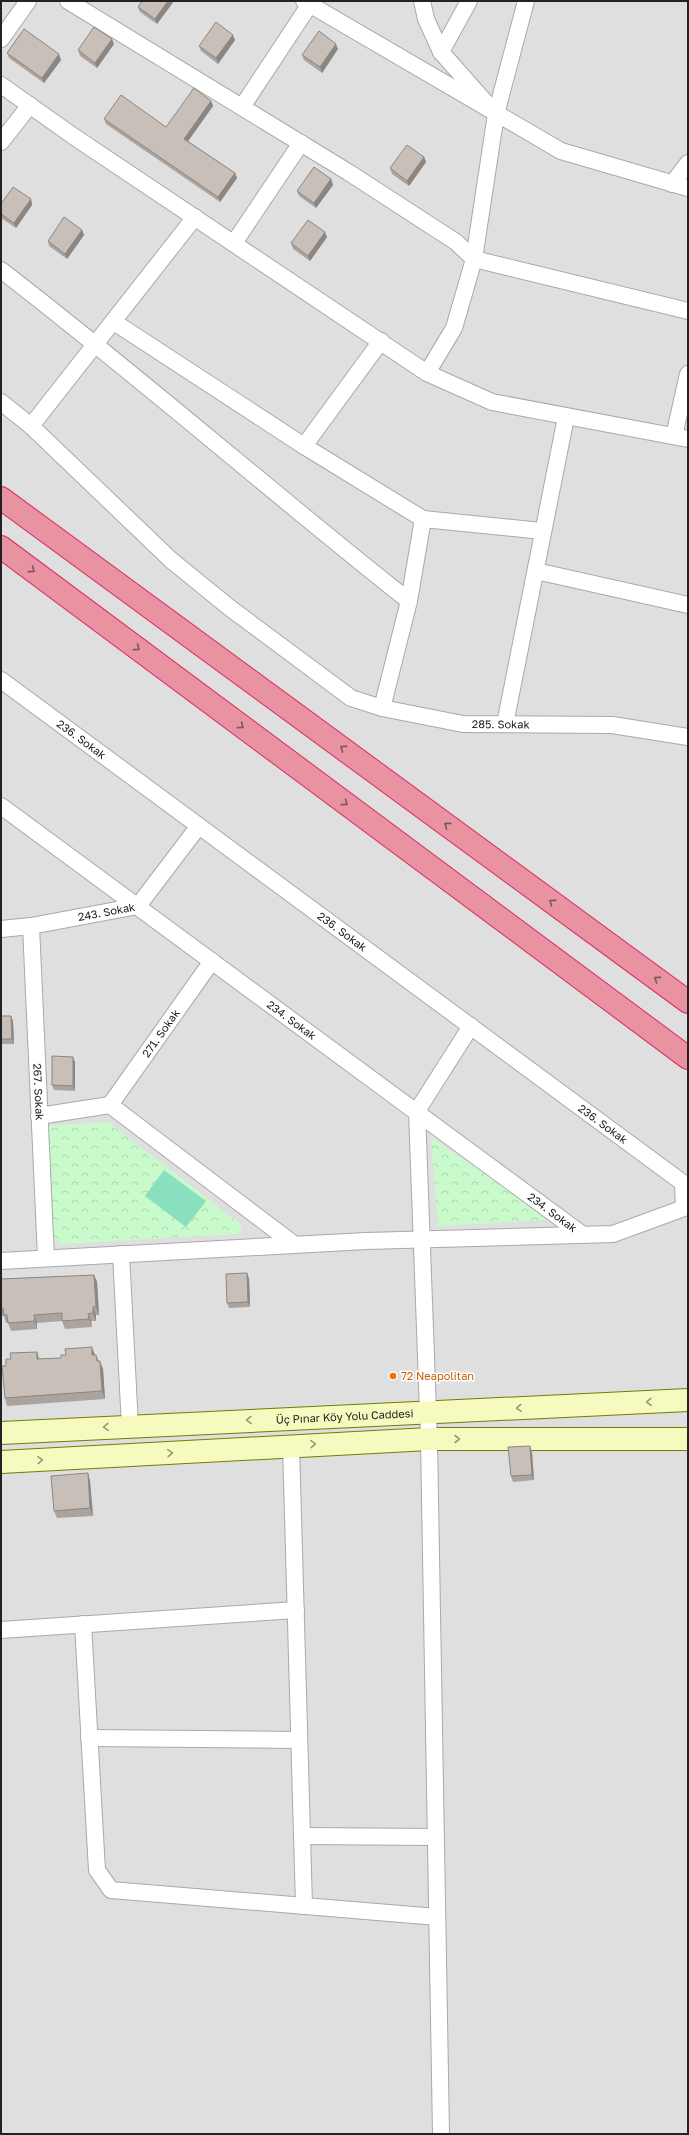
<svg xmlns="http://www.w3.org/2000/svg" width="689" height="2135" font-family="'Golos Text',sans-serif">
  <defs>
    <pattern id="park-crowns" width="20" height="18" patternUnits="userSpaceOnUse"><rect width="20" height="18" fill="#c8facc"/><path d="M2 6a3 3 0 1 1 6 0M12 15a3 3 0 1 1 6 0" fill="none" stroke="#acd6af"/></pattern>
  </defs>
  <rect width="100%" height="100%" fill="#f2efe9"/>
  <rect fill="#e0dfdf" x="1" y="1" width="687" height="2133"/>
  <g fill="url(#park-crowns)">
    <path d="M108,1122L239,1223L242,1229L238,1234L62,1244L56,1240L52,1235L49,1126Z"/>
    <path d="M431,1137L551,1220L438,1226Z"/>
  </g>
  <path fill="#88e0be" d="M164,1170L206,1201L186,1227L145,1196Z"/>
  <g fill="none" stroke-linecap="round" stroke-linejoin="round">
    <g stroke="#a9a9a9" stroke-width="18">
      <g id="street">
        <path d="M68,1L348,172L456,242L474,259L688,311"/>
        <path d="M304,1L561,151L688,188"/>
        <path d="M422,1L426,19L441,52L487,104"/>
        <path d="M1,39L28,1"/>
        <path d="M441,52L469,1"/>
        <path d="M1,85L73,136L427,373L492,402L688,439"/>
        <path d="M242,107L310,4"/>
        <path d="M1,142L30,105"/>
        <path d="M672,184L688,163"/>
        <path d="M234,243L301,143"/>
        <path d="M1,270C140,377 271,492 409,601"/>
        <path d="M114,322L304,446L423,519L542,531"/>
        <path d="M427,373L454,328L474,259L496,114L526,1"/>
        <path id="s1" d="M1,402L31,426L171,560L230,608L351,698L382,708L463,724L612,725L688,737"/>
        <path d="M31,426L195,217"/>
        <path d="M674,436L688,374"/>
        <path d="M304,446L381,341"/>
        <path d="M536,571L688,605"/>
        <path id="s2" d="M1,680L683,1183L684,1208L613,1234L366,1241L1,1261"/>
        <path d="M382,708L409,601L423,519"/>
        <path d="M505,724L566,417"/>
        <path id="s3" d="M1,806L583,1235"/>
        <path id="s4" d="M31,926L46,1258"/>
        <path id="s5" d="M1,929L31,926L138,906L198,827"/>
        <path id="s6" d="M110,1105L212,961"/>
        <path d="M39,1116L110,1105L295,1245"/>
        <path d="M121,1254L130,1426"/>
        <path d="M291,1445L304,1906"/>
        <path d="M83,1624L97,1870L111,1890L437,1917"/>
        <path d="M1,1630L296,1610"/>
        <path d="M89,1738L299,1740"/>
        <path d="M302,1836L436,1837"/>
        <path d="M441,2134L429,1439L417,1111L471,1026"/>
      </g>
    </g>
    <g stroke="#707d05" stroke-width="24">
      <g id="secondary">
        <path id="s7" d="M1,1433L688,1400"/>
        <path d="M1,1462L429,1439H688"/>
      </g>
    </g>
    <g stroke="#dc2a67" stroke-width="24">
      <g id="highway">
        <path d="M1,498L688,1002"/>
        <path d="M1,547L688,1058"/>
      </g>
    </g>
    <use href="#street" stroke="#fff" stroke-width="16"/>
    <use href="#secondary" stroke="#f7fabf" stroke-width="22"/>
    <use href="#highway" stroke="#e892a2" stroke-width="22"/>
  </g>
  <g fill="#aba49e">
    <path d="M142,1H174L157,24L140,12L138,7Z"/>
    <path d="M235,40L218,64L201,51L199,46Z"/>
    <path d="M114,44L97,68L80,56L78,50Z"/>
    <path d="M338,49L322,73L304,60L302,55Z"/>
    <path d="M7,53L61,60L44,83L9,58Z"/>
    <path d="M211,101L213,106L188,141L235,173L237,178L220,202L106,124L104,119L166,127Z"/>
    <path d="M424,157L426,162L409,186L392,174L390,168Z"/>
    <path d="M331,179L333,185L316,208L299,196L297,191Z"/>
    <path d="M31,199L32,205L16,228L1,218V204Z"/>
    <path d="M82,230L84,235L67,259L49,246L48,241Z"/>
    <path d="M327,237L310,261L293,249L291,243Z"/>
    <path d="M1,1016H11L13,1021L14,1044H1Z"/>
    <path d="M75,1062V1091L54,1090L52,1085Z"/>
    <path d="M94,1275L97,1282L99,1315H96V1321H91L92,1327L65,1329L62,1321L37,1323V1329L11,1331L8,1323H6L4,1316H2L1,1313V1279Z"/>
    <path d="M249,1278L250,1307L229,1308L227,1303Z"/>
    <path d="M37,1352L39,1359L61,1358L96,1355L103,1369L105,1399L7,1406L5,1398L6,1366L11,1359Z"/>
    <path d="M532,1452L534,1480L513,1482L511,1476Z"/>
    <path d="M88,1473L90,1481L93,1516L57,1518L54,1511Z"/>
  </g>
  <g fill="#8b8681">
    <path d="M168,1H174L157,24L155,19Z"/>
    <path d="M233,35L235,40L218,64L216,58Z"/>
    <path d="M112,39L114,44L97,68L95,63Z"/>
    <path d="M336,44L338,49L322,73L320,67Z"/>
    <path d="M59,54L61,60L44,83L42,78Z"/>
    <path d="M211,101L213,106L186,144L184,139Z"/>
    <path d="M424,157L426,162L409,186L407,181Z"/>
    <path d="M235,173L237,178L220,202L218,197Z"/>
    <path d="M331,179L333,185L316,208L314,203Z"/>
    <path d="M31,199L32,205L16,228L14,223Z"/>
    <path d="M82,230L84,235L67,259L65,254Z"/>
    <path d="M325,232L327,237L310,261L308,256Z"/>
    <path d="M11,1016L13,1021L14,1044L12,1039Z"/>
    <path d="M73,1057L75,1062V1091L73,1086Z"/>
    <path d="M247,1273L249,1278L250,1307L248,1302Z"/>
    <path d="M94,1275L97,1282L99,1315L96,1307Z"/>
    <path d="M93,1307L96,1315V1321L93,1313Z"/>
    <path d="M88,1314L91,1321L92,1327L89,1319Z"/>
    <path d="M34,1315L37,1323V1329L35,1321Z"/>
    <path d="M92,1347L95,1355H92Z"/>
    <path d="M37,1352L39,1359H37Z"/>
    <path d="M100,1361L103,1369L105,1399L102,1391Z"/>
    <path d="M530,1446L532,1452L534,1480L532,1475Z"/>
    <path d="M88,1473L90,1481L93,1516L90,1508Z"/>
  </g>
  <g fill="#c7bfb8" stroke="#8b8681">
    <path d="M142,1H168L155,19L138,7Z"/>
    <path d="M216,22L233,35L216,58L199,46Z"/>
    <path d="M94,27L112,39L95,63L78,50Z"/>
    <path d="M24,29L59,54L42,78L7,53Z"/>
    <path d="M319,31L336,44L320,67L302,55Z"/>
    <path d="M194,88L211,101L184,139L235,173L218,197L104,119L121,95L166,127Z"/>
    <path d="M407,145L424,157L407,181L390,168Z"/>
    <path d="M314,167L331,179L314,203L297,191Z"/>
    <path d="M13,187L31,199L14,223L1,214V204Z"/>
    <path d="M64,217L82,230L65,254L48,241Z"/>
    <path d="M308,220L325,232L308,256L291,243Z"/>
    <path d="M1,1016H11L12,1039H1Z"/>
    <path d="M52,1056L73,1057V1086L52,1085Z"/>
    <path d="M247,1273L248,1302L227,1303L226,1274Z"/>
    <path d="M94,1275L96,1307H93V1313L88,1314L89,1319L62,1321V1313L34,1315L35,1321L8,1323L7,1315H4L3,1308L1,1309V1279Z"/>
    <path d="M92,1347V1355H96L97,1361H100L102,1391L5,1398L2,1366H6V1359H11L10,1353L37,1352V1359L61,1358V1355H66L65,1349Z"/>
    <path d="M530,1446L532,1475L511,1476L508,1447Z"/>
    <path d="M88,1473L90,1508L54,1511L51,1476Z"/>
  </g>
  <defs><path id="oneway-chevron" d="M-2-3.5L2.5 0L-2 3.5" fill="none" stroke-width="1.6" stroke-linecap="round" stroke-linejoin="round"/></defs>
  <g stroke="#7b545c">
    <use href="#oneway-chevron" transform="translate(32 570) rotate(37)"/>
    <use href="#oneway-chevron" transform="translate(137 648) rotate(37)"/>
    <use href="#oneway-chevron" transform="translate(241 726) rotate(37)"/>
    <use href="#oneway-chevron" transform="translate(343 748) rotate(-144)"/>
    <use href="#oneway-chevron" transform="translate(345 803) rotate(37)"/>
    <use href="#oneway-chevron" transform="translate(447 825) rotate(-144)"/>
    <use href="#oneway-chevron" transform="translate(552 902) rotate(-144)"/>
    <use href="#oneway-chevron" transform="translate(657 979) rotate(-144)"/>
  </g>
  <g stroke="#979978">
    <use href="#oneway-chevron" transform="translate(649 1402) rotate(177)"/>
    <use href="#oneway-chevron" transform="translate(519 1408) rotate(177)"/>
    <use href="#oneway-chevron" transform="translate(249 1420) rotate(177)"/>
    <use href="#oneway-chevron" transform="translate(106 1427) rotate(177)"/>
    <use href="#oneway-chevron" transform="translate(457 1439)"/>
    <use href="#oneway-chevron" transform="translate(313 1444) rotate(-3)"/>
    <use href="#oneway-chevron" transform="translate(170 1453) rotate(-4)"/>
    <use href="#oneway-chevron" transform="translate(40 1460) rotate(-3)"/>
  </g>
  <circle fill="#e8710a" stroke="#fff" stroke-width="1.5" cx="393" cy="1376" r="4"/>
  <g text-anchor="middle" stroke-width="3" stroke-linejoin="round" paint-order="stroke">
    <g font-size="11" fill="#222" stroke="#fff">
      <text dy="4" stroke="none"><textPath href="#s1" startOffset="612">285. Sokak</textPath></text>
      <text dy="4" stroke="none"><textPath href="#s2" startOffset="100">236. Sokak</textPath></text>
      <text dy="4" stroke="none"><textPath href="#s5" startOffset="107">243. Sokak</textPath></text>
      <text dy="4" stroke="none"><textPath href="#s2" startOffset="424">236. Sokak</textPath></text>
      <text dy="4" stroke="none"><textPath href="#s3" startOffset="361">234. Sokak</textPath></text>
      <text dy="4" stroke="none"><textPath href="#s6" startOffset="88">271. Sokak</textPath></text>
      <text dy="4" stroke="none"><textPath href="#s4" startOffset="166">267. Sokak</textPath></text>
      <text dy="4" stroke="none"><textPath href="#s2" startOffset="748">236. Sokak</textPath></text>
      <text dy="4" stroke="none"><textPath href="#s3" startOffset="685">234. Sokak</textPath></text>
      <text dy="4" stroke="none"><textPath href="#s7" startOffset="344">Üç Pınar Köy Yolu Caddesi</textPath></text>
    </g>
    <g font-size="11" fill="#c56008" stroke="#fff" text-anchor="start">
      <text x="401" y="1380">72 Neapolitan</text>
    </g>
  </g>
  <rect width="689" height="2135" fill="none" stroke="#222222" stroke-width="4"/>
</svg>
